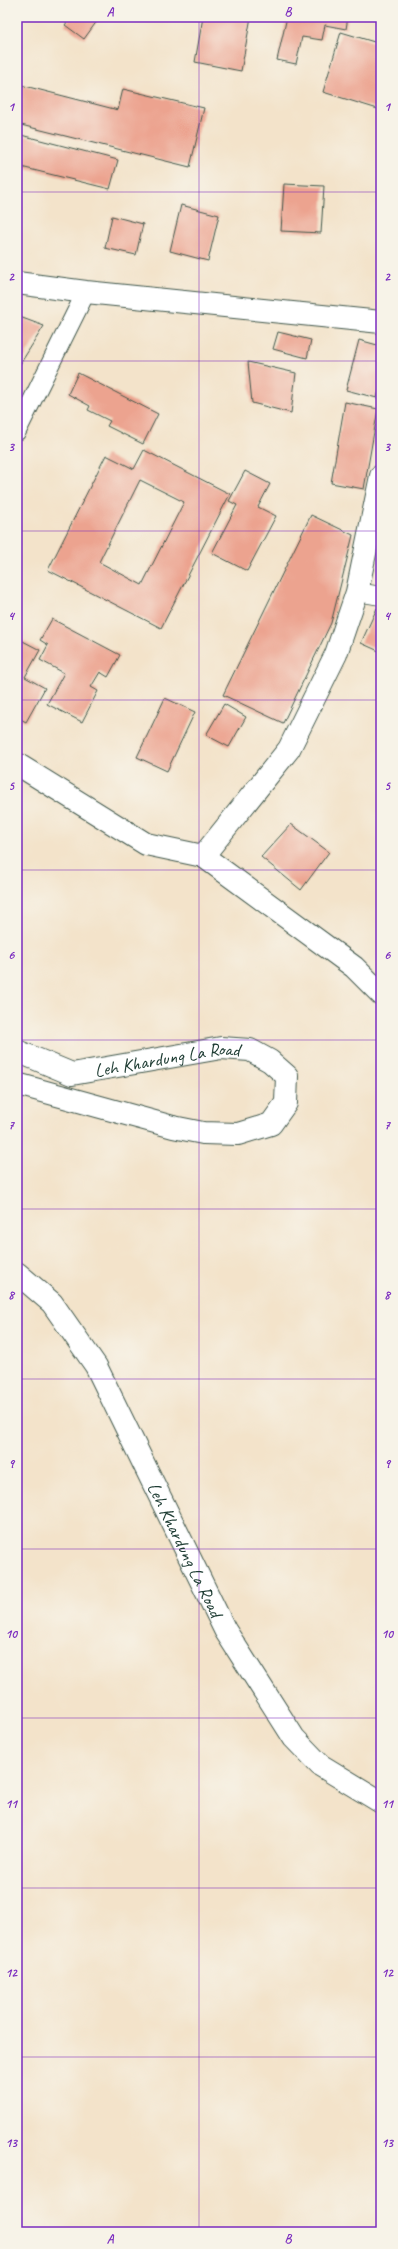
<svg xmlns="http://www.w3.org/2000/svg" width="398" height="2249" font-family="Caveat,sans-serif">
  <rect width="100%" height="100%" fill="#f7f3e8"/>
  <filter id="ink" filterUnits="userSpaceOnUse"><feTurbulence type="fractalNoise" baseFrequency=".025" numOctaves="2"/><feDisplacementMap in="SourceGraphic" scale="8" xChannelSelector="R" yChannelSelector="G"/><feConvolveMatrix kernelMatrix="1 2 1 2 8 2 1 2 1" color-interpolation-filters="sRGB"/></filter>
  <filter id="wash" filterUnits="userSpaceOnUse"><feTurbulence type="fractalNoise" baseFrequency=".012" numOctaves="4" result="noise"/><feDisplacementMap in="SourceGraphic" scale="16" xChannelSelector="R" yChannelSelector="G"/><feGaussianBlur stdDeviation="0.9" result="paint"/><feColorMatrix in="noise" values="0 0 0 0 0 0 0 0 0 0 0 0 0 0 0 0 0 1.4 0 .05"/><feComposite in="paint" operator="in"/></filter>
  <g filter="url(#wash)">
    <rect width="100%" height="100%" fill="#f3e3ca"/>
    <g id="blocks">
      <g fill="#eca38f" fill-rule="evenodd">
        <path d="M71,17H100L84,39L65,25Z"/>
        <path d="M203,17H251L241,71L195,62Z"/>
        <path d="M287,17H348L346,29L325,25L322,40L302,37L296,64L277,60Z"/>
        <path d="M341,32L381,44V110L323,92Z"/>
        <path d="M17,84L118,110L123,89L204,108L190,167L17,124Z"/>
        <path d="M17,134L118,160L110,189L17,166Z"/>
        <path d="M284,184L324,186L321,233L281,231Z"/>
        <path d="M181,205L219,215L208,261L170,251Z"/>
        <path d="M112,216L143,224L136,255L105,248Z"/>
        <path d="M17,316L44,326L17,369Z"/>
        <path d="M278,332L311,340L307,358L273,349Z"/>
        <path d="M359,340L381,346V383L377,398L346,390Z"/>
        <path d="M248,362L296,373L291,413L252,403Z"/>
        <path d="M78,373L158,414L143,444L107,426L110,421L88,410L90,406L68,394Z"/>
        <path d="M345,402L378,409L364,489L331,483Z"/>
        <path d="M144,450L230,494L161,628L48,570L106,455L134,469ZM140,480L184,502L142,585L99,562Z"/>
        <path d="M245,471L270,484L258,507L276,516L247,571L212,553L237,505L229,501Z"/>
        <path d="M311,515L353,535L331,623L283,723L223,695Z"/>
        <path d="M377,608L381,609V652L361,643Z"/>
        <path d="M52,619L120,655L108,677L100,672L91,687L98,691L82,722L47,704L64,673L40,660L48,645L40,640Z"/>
        <path d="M17,638L40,650L25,677L45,688L26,722L17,717Z"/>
        <path d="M165,698L195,712L167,771L137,757Z"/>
        <path d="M224,704L246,717L229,747L206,735Z"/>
        <path d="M291,824L329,852L301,890L261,857Z"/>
      </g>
    </g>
  </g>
  <g filter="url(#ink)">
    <use href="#blocks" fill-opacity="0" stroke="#3f564a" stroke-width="1"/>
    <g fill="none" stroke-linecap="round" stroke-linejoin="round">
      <g stroke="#3f564a" stroke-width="20">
        <g id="service">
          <path d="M17,431L86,292"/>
          <path d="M357,592L381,596"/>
        </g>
      </g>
      <g stroke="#3f564a" stroke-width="24">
        <g id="minor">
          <path d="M17,283L86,292L381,322"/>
          <path d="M203,856L354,967L381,994"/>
        </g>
      </g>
      <g stroke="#3f564a" stroke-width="24">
        <path id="tertiary" d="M17,764L146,844L203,856L289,749L336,654L357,592L381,476"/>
      </g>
      <g stroke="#3f564a" stroke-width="24">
        <g id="primary">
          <path id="s1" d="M17,1051L72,1074L221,1048L250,1050L270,1061L287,1076L286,1103L271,1124L238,1134L203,1133L173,1127L17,1084"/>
          <path id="s2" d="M17,1273L52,1303L96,1366L225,1630L294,1738L320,1765L381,1802"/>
        </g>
      </g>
      <use href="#service" stroke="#fff" stroke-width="18"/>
      <use href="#minor" stroke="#fff" stroke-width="22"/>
      <use href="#tertiary" stroke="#fff" stroke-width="22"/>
      <use href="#primary" stroke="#fff" stroke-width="22"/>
    </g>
  </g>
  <path fill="none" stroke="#7b2cbf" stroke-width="1" stroke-opacity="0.55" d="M199,17V2232M17,192H381M17,361H381M17,531H381M17,700H381M17,870H381M17,1040H381M17,1209H381M17,1379H381M17,1549H381M17,1718H381M17,1888H381M17,2057H381"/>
  <g text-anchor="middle" stroke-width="3" stroke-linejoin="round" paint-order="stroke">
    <g font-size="19" fill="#1f3d34" stroke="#f7f3e8">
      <text dy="7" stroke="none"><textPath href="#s1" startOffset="156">Leh Khardung La Road</textPath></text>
      <text dy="7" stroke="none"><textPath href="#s2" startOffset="327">Leh Khardung La Road</textPath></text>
    </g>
  </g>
  <rect width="398" height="2249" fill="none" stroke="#f7f3e8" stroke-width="44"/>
  <rect x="22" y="22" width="354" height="2205" fill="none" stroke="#7b2cbf" stroke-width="1.5"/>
  <g font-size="13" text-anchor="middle" font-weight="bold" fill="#7b2cbf">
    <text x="110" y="16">A</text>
    <text x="288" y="16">B</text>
    <text x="11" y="111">1</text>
    <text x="387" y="111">1</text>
    <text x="11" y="281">2</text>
    <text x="387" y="281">2</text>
    <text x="11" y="451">3</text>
    <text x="387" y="451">3</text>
    <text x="11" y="620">4</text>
    <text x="387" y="620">4</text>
    <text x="11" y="790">5</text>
    <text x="387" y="790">5</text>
    <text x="11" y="959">6</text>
    <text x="387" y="959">6</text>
    <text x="11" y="1129">7</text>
    <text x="387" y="1129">7</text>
    <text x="11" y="1299">8</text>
    <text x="387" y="1299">8</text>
    <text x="11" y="1468">9</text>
    <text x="387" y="1468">9</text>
    <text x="11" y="1638">10</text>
    <text x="387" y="1638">10</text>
    <text x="11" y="1808">11</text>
    <text x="387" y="1808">11</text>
    <text x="11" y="1977">12</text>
    <text x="387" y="1977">12</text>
    <text x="11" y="2147">13</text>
    <text x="387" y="2147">13</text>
    <text x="110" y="2243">A</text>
    <text x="288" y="2243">B</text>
  </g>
</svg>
